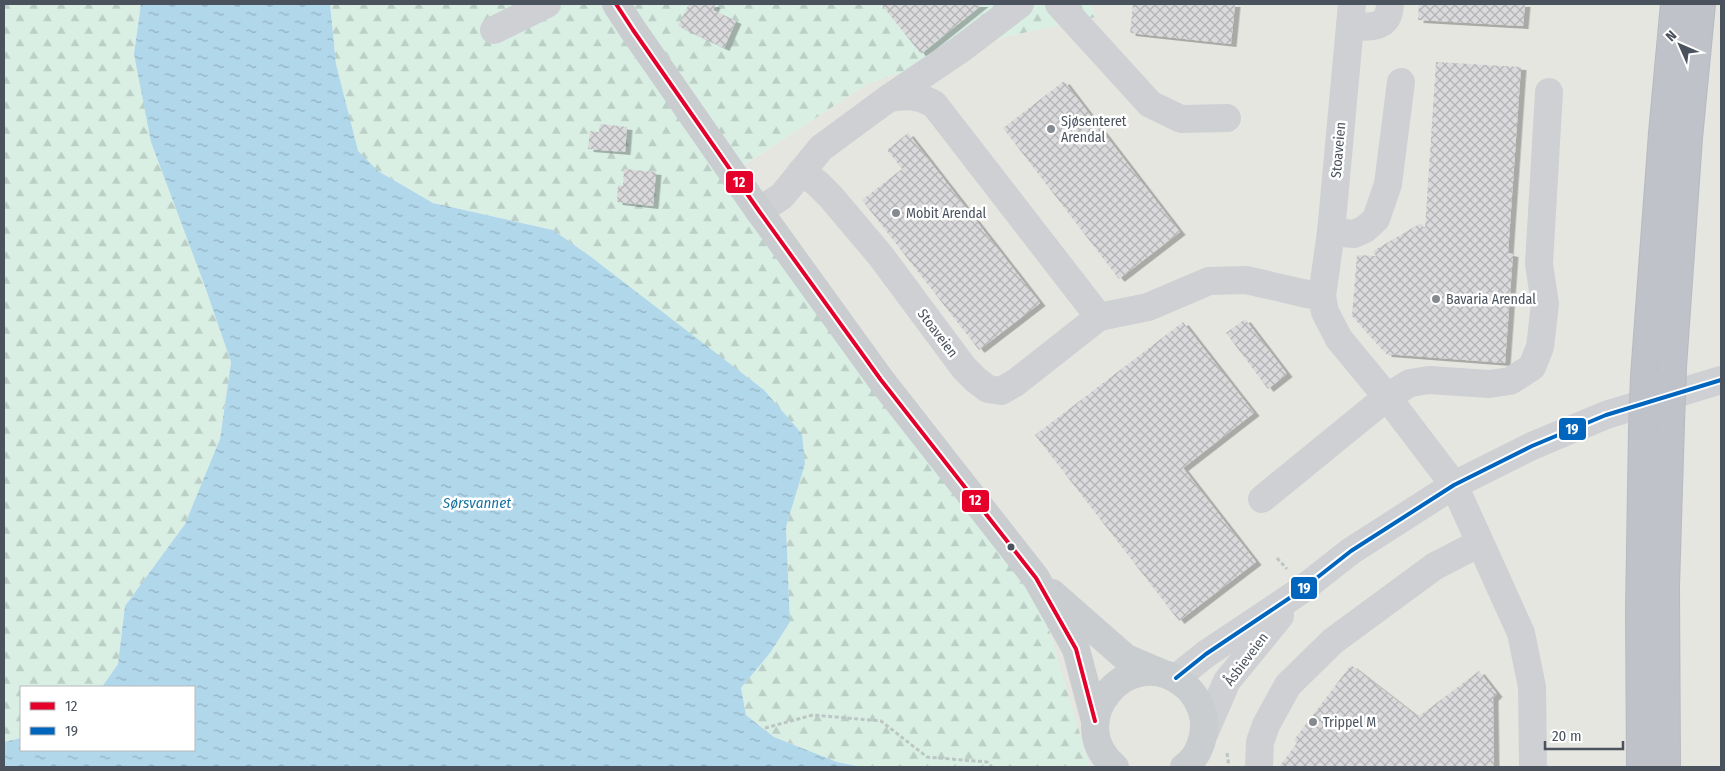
<svg xmlns="http://www.w3.org/2000/svg" width="1725" height="771" font-family="'Fira Sans Condensed',sans-serif">
  <defs>
    <pattern id="forest-firs" width="22" height="20" patternUnits="userSpaceOnUse" patternTransform="scale(1.25)"><rect width="22" height="20" fill="#d9efe4"/><path d="M5 1l3.5 6h-7zM16 11l3.5 6h-7z" fill="#bccfc6"/></pattern>
    <pattern id="water-ripples" width="26" height="14" patternUnits="userSpaceOnUse" patternTransform="scale(1.25)"><rect width="26" height="14" fill="#b1d7ea"/><path d="M2 4q2-2 4 0t4 0M15 11q2-2 4 0t4 0" fill="none" stroke="#92b1c1"/></pattern>
    <pattern id="building-cross-hatch" width="8" height="8" patternUnits="userSpaceOnUse" patternTransform="scale(1.25)"><rect width="8" height="8" fill="#dadadc"/><path d="M0 0l8 8M0 8l8-8" fill="none" stroke="#b3b3b6"/></pattern>
    <filter id="shadow"><feDropShadow dx="5.5" dy="3" stdDeviation="0" flood-color="#0004"/></filter>
  </defs>
  <rect width="100%" height="100%" fill="#f2f2f2"/>
  <path fill="#e6e6e1" d="M1090,4H1721V767H1091L738,169L866,84L1004,37L1095,17Z"/>
  <g fill="url(#forest-firs)">
    <path d="M4,4H141L134,54L203,281L231,362L220,439L185,524L125,606L118,664L102,687H21V738L4,742Z"/>
    <path d="M330,4H1090L1096,17L1004,37L867,84L738,169L969,490L1044,613L1088,761L1091,767H862L837,762L774,737L746,715L741,688L770,653L790,622L786,527L805,464L553,230L433,203L378,171L358,152L336,64Z"/>
  </g>
  <path fill="url(#water-ripples)" d="M141,4H330L336,64L358,151L378,171L433,203L553,230L591,257L764,390L802,434L805,464L786,527L790,622L770,653L741,688L746,715L774,737L837,762L862,767H4V742L21,738V750H194V687H102L118,664L125,606L185,524L220,439L231,362L203,281L151,142L134,54Z"/>
  <g fill="url(#building-cross-hatch)" filter="url(#shadow)">
    <path d="M689,4H712L715,5L713,10L736,21L724,48L678,26Z"/>
    <path d="M881,4H983L921,54Z"/>
    <path d="M1133,4H1235L1231,44L1130,33Z"/>
    <path d="M1419,4H1525L1523,26L1418,20Z"/>
    <path d="M1436,62L1521,67L1508,253L1513,254L1505,363L1386,354V352H1384L1352,316L1357,255L1376,256L1373,251L1421,223L1425,229Z"/>
    <path d="M1064,81L1180,232L1119,279L1003,128Z"/>
    <path d="M600,124L627,127L625,152L588,149L590,131L599,132Z"/>
    <path d="M908,133L1040,303L979,350L862,200L902,169L887,150Z"/>
    <path d="M624,169L656,172L653,206L617,202L618,185L623,186Z"/>
    <path d="M1245,319L1287,374L1268,389L1226,333Z"/>
    <path d="M1183,322L1254,413L1183,468L1256,562L1179,621L1035,435Z"/>
    <path d="M1351,665L1418,717L1479,671L1497,694L1493,698L1494,767H1279L1297,743L1294,740Z"/>
  </g>
  <g fill="none" stroke-linecap="round" stroke-linejoin="round">
    <g stroke="#b7bac0" stroke-width="30">
      <g id="highway">
        <path d="M1672,367L1688,138L1701,4"/>
        <path d="M1645,376L1663,133L1675,4"/>
        <path d="M1641,767L1640,610L1643,430"/>
        <path d="M1666,767L1665,586L1670,423"/>
      </g>
    </g>
    <g stroke="#bcc6c4" stroke-width="3" stroke-dasharray="4 2.5" stroke-linecap="butt">
      <path d="M1277,558L1287,569"/>
      <path d="M765,728L813,715L881,721L927,757L987,762L992,767"/>
      <path d="M1227,753L1229,767"/>
    </g>
    <g stroke="#ced0d3" stroke-width="28">
      <path d="M1059,4L1150,104L1181,119L1227,118"/>
      <path d="M1352,4L1331,232L1322,296L1325,312L1339,339L1387,397L1454,485L1521,633L1532,687L1533,767"/>
      <path d="M1350,26C1370,27 1389,30 1390,4"/>
      <path d="M494,30L547,4"/>
      <path d="M801,172L817,183L831,197L880,255L964,368L976,380L988,389L1001,391L1015,383L1099,317L934,104C917,95 908,95 889,98"/>
      <path d="M759,211L782,196L821,148L889,98L961,49L1020,4"/>
      <path d="M1331,232L1354,234L1365,229L1376,219L1388,184L1401,82"/>
      <path d="M1099,317L1148,307L1209,281L1246,280L1307,294L1322,296"/>
      <path d="M1262,499L1387,397L1410,383L1429,380L1489,384L1510,381L1532,367L1540,347L1545,304L1539,264L1549,92"/>
      <path d="M1176,678L1206,654L1300,591L1351,551L1454,485L1532,446L1606,415L1721,380"/>
      <path d="M1204,734L1227,681L1280,616"/>
      <path d="M1259,767L1260,742L1266,725L1288,685L1333,641L1435,566L1480,543"/>
    </g>
    <g stroke="#cacdd0" stroke-width="28">
      <path d="M616,4L633,30L759,211L881,380L1036,578L1076,649L1095,721"/>
      <path d="M1052,593L1126,658L1159,672"/>
      <path d="M1115,767C1061,722 1128,641 1183,684C1194,692 1202,706 1204,720C1205,737 1199,757 1184,767"/>
    </g>
    <use href="#highway" stroke="#bfc2c8" stroke-width="28"/>
    <g stroke="#b7bac0" stroke-width="30" stroke-linecap="butt">
      <g id="highway-bridge">
        <path d="M1670,423L1672,367"/>
        <path d="M1643,430L1645,376"/>
      </g>
    </g>
    <use href="#highway-bridge" stroke="#bfc2c8" stroke-width="28"/>
    <g stroke="#fff" stroke-width="8">
      <path id="bus-1" d="M616,4L633,30L759,211L881,380L1036,578L1076,649L1095,721"/>
    </g>
    <g stroke="#fff" stroke-width="8">
      <path id="bus-2" d="M1176,678L1206,654L1300,591L1351,551L1454,485L1532,446L1606,415L1721,380"/>
    </g>
    <use href="#bus-1" stroke="#e4002b" stroke-width="4"/>
    <use href="#bus-2" stroke="#0065bd" stroke-width="4"/>
  </g>
  <g fill="#858a91" stroke="#fff" stroke-width="2">
    <circle cx="1051" cy="129" r="5"/>
    <circle cx="896" cy="213" r="5"/>
    <circle cx="1436" cy="299" r="5"/>
    <circle cx="1313" cy="722" r="5"/>
  </g>
  <circle fill="#4a525d" stroke="#fff" stroke-width="2" cx="1011" cy="547" r="4.5"/>
  <g text-anchor="middle" stroke-width="5" stroke-linejoin="round" paint-order="stroke">
    <g font-size="14" fill="#4a525d" stroke="#fff" text-anchor="start">
      <text x="1061" y="126">Sjøsenteret<tspan x="1061" dy="16">Arendal</tspan></text>
      <text x="906" y="218">Mobit Arendal</text>
      <text x="1446" y="304">Bavaria Arendal</text>
      <text x="1323" y="727">Trippel M</text>
    </g>
    <g font-size="14" fill="#4a525d" stroke="#fff">
      <text transform="translate(1338 150) rotate(-85)" y="5">Stoaveien</text>
      <text transform="translate(938 333) rotate(53)" y="5">Stoaveien</text>
      <text transform="translate(1246 659) rotate(-53)" y="5">Åsbieveien</text>
    </g>
    <g font-size="15" font-style="italic" fill="#1875a3" stroke="#fff">
      <text x="477" y="508">Sørsvannet</text>
    </g>
  </g>
  <g stroke="#fff" stroke-width="2">
    <rect x="725" y="170" width="29" height="24" rx="5" fill="#e4002b"/>
    <rect x="1558" y="417" width="29" height="24" rx="5" fill="#0065bd"/>
    <rect x="961" y="489" width="29" height="24" rx="5" fill="#e4002b"/>
    <rect x="1290" y="576" width="28" height="24" rx="5" fill="#0065bd"/>
  </g>
  <g font-size="14" text-anchor="middle" font-weight="bold" fill="#fff">
    <text x="739" y="187">12</text>
    <text x="1572" y="434">19</text>
    <text x="975" y="505">12</text>
    <text x="1304" y="593">19</text>
  </g>
  <rect width="1725" height="771" fill="none" stroke="#4a525d" stroke-width="10"/>
  <rect x="20" y="686" width="175" height="65" fill="#ffffff" stroke="#b7babe"/>
  <rect x="30" y="702" width="25" height="8" fill="#e4002b" stroke="#b7babe"/>
  <text x="65" y="711" font-size="15" fill="#4a525d">12</text>
  <rect x="30" y="727" width="25" height="8" fill="#0065bd" stroke="#b7babe"/>
  <text x="65" y="736" font-size="15" fill="#4a525d">19</text>
  <g transform="translate(1680 45) rotate(315)" stroke="#ffffff" stroke-width="4" paint-order="stroke">
  <path d="M0-4L9 19L0 12L-9 19Z" fill="#4a525d"/>
  <text y="-8" font-size="14" font-weight="bold" text-anchor="middle" fill="#4a525d">N</text>
  </g>
  <path d="M1545 741v8h78v-8" fill="none" stroke="#4a525d" stroke-width="2.5"/>
  <text x="1552" y="741" font-size="15" fill="#4a525d" stroke="#ffffff" stroke-width="4" paint-order="stroke">20 m</text>
</svg>
